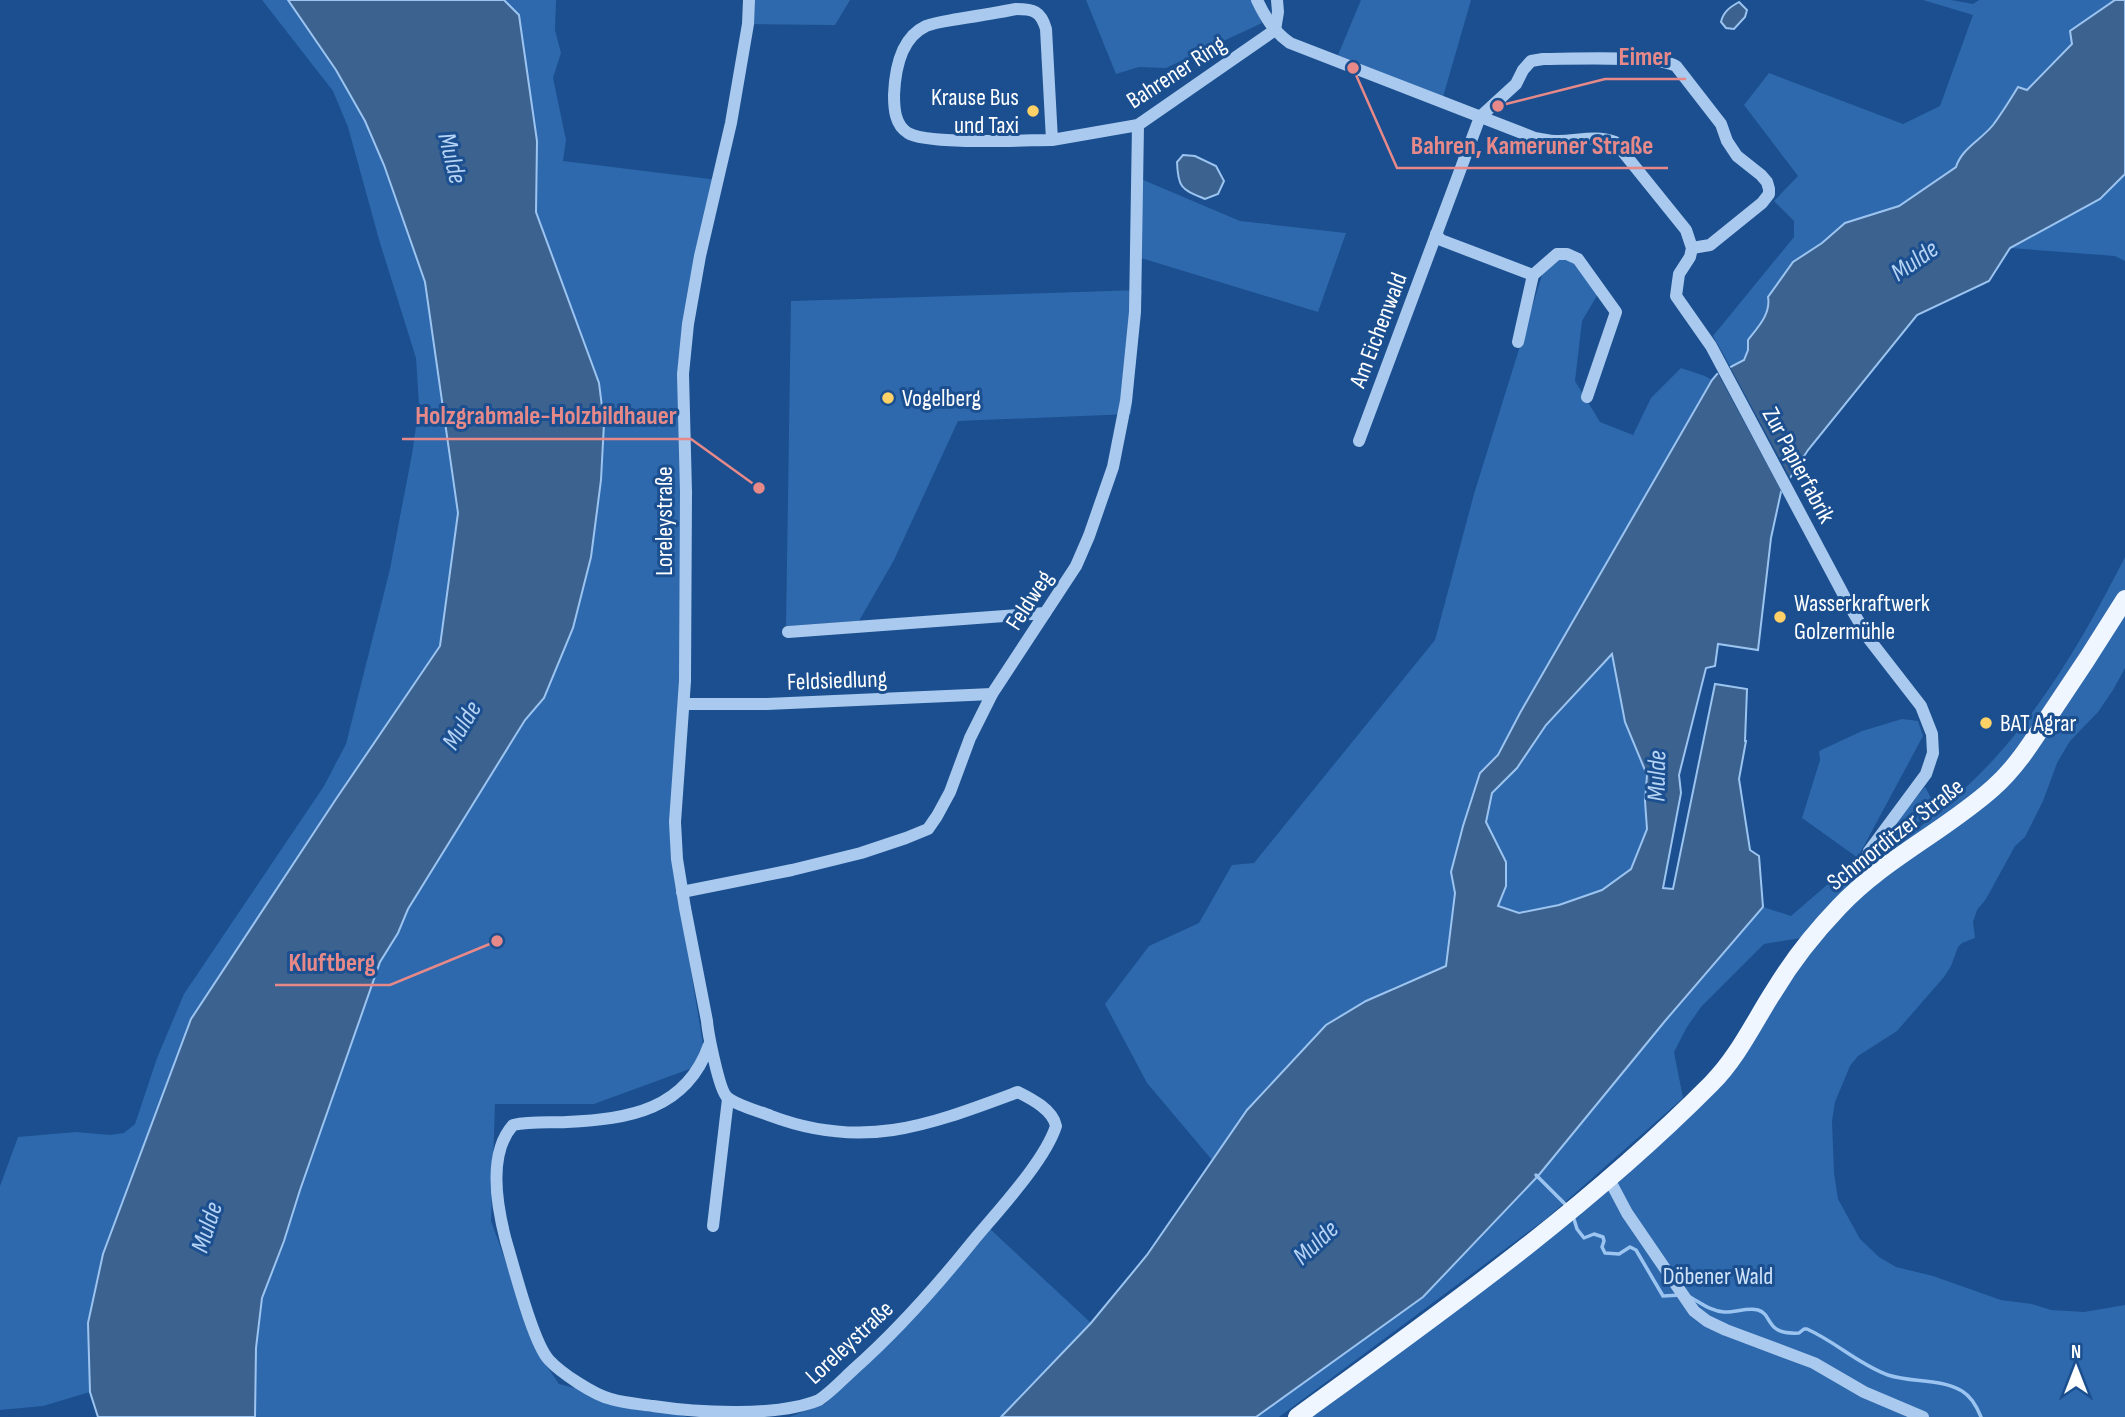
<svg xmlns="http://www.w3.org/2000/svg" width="2125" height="1417" font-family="'Sofia Sans Condensed',sans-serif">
  <rect width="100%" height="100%" fill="#1b4f8f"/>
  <g fill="#2e69ad">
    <path d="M262,0H288L336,70L365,121L384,165L425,282L458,512L440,646L336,799L88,1323L90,1392L43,1406L0,1410V1186L18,1137L76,1132L110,1135L124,1133L135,1124L157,1058L184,994L324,786L346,744L390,569L412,454L419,405L416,358L380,243L348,127L333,91Z"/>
    <path d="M504,0H556L555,30L561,53L553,78L566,140L563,161L718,180L682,365L687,706L676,880L706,1063L594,1104H495L491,1221L540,1356L559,1384L688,1417H255L256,1348L262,1298L284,1241L300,1190L380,962L398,933L408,909L525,720L544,698L591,557L601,480L604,423L599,383L536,212L537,141L519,15Z"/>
    <path d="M749,0H850L835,25L748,24Z"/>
    <path d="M1086,0H1252L1262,23L1166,68L1139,67L1116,74Z"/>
    <path d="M1361,0H1471L1443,97L1338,55Z"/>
    <path d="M1923,0H1951L1973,4L1979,0H2115L2070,31L2072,44L2027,90L2018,87C2010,100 2002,113 1993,125C1980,140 1962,148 1956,167L1899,206L1845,223L1822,243L1793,262L1762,322L1748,340V350L1744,361L1731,368L1713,336L1794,237V221L1774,201L1798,176L1744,105L1769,73L1903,124L1940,106L1973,15Z"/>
    <path d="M2125,174V261L2115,256L2010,248L2100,199Z"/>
    <path d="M1141,179L1240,221L1346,233L1318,312L1141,258Z"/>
    <path d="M1566,258L1577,265L1598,294L1582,321L1575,381L1600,422L1633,435L1651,398L1681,368L1705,376L1712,380L1520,713L1498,755L1480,773L1463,826L1451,872L1455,893L1446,966L1392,988L1287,1068L1212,1160L1147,1083L1105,1004L1149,946L1199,923L1232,865L1254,863L1435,640L1474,494L1543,272L1556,261Z"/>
    <path d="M1142,290L1131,414L958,421L894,560L859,621L786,626L791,301Z"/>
    <path d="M2125,557V594L2091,651L2000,772L1970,797L1875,868L1872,863C1915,832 1958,798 1994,759C2048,700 2089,628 2125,557Z"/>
    <path d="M2125,609V668L2113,690L2098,712L2070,741L2057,763L2043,801L2025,837L2015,846L1986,899L1977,910L1973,922L1975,938L1962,943L1958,947L1951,966L1944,977L1897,1031L1858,1056L1850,1066L1835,1102L1832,1121L1834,1173L1838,1199L1860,1239L1879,1257L1896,1267L1933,1276L2001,1300L2032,1304L2051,1310L2084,1312L2125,1305V1417H1307L1679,1122L1845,907L1976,810Z"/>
    <path d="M1612,654L1625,722L1647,775L1645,801L1647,829L1631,869L1602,890L1559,905L1519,913L1498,906L1506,886L1486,822L1492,793L1517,768L1546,725Z"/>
    <path d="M1902,719L1918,721L1923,736L1858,857L1857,881L1806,937L1764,944L1701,1007L1687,1027L1674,1052L1683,1098L1547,1218L1279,1417H1256L1423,1297L1538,1176L1665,1021L1763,907L1791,916L1858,858L1802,818L1820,760L1819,751L1862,731Z"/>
    <path d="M1925,787L1936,807L1899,839L1891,828Z"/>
    <path d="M990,1229L1091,1323L1001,1417H789L825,1404Z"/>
  </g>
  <g fill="#3c6290" stroke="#9cc4f0" stroke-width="2" fill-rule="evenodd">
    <path d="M288,0H504L519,15L537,141L536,212L599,383L604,423L601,480L591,557L573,628L544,698L525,720L408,909L398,933L380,962L300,1190L284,1241L262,1298L256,1348L255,1417H98L90,1392L88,1323L103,1254L191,1019L336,799L440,646L458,513L425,282L384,165L365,121L336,70Z"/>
    <path d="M2115,0H2125V174L2100,199L2010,248L1989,281L1917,315L1808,450L1781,492L1771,538L1758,650L1718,644L1715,666L1706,668L1679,775L1681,793L1663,888L1673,889L1715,684L1747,689L1745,741H1746L1739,779L1750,850L1759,856L1763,907L1665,1021L1538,1176L1423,1297L1256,1417H1001L1091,1323L1147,1255L1247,1110L1326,1025L1366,1001L1446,966L1455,893L1451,872L1463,826L1480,773L1498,755L1520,713L1712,380L1717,374L1744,360L1748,350V340C1758,327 1771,314 1768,297L1793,262L1822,243L1845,223L1899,206L1956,167C1962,148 1981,140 1993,125C2002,113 2010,100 2018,87L2027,90L2072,44L2070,31ZM1612,654L1625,722L1647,775L1645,801L1647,829L1631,869L1602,890L1559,905L1519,913L1498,906L1506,886V862L1486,822L1492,793L1517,768L1546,725Z"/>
    <path d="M1739,2L1747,10L1745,17L1734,29L1726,28L1721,22C1723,12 1730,7 1739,2Z"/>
    <path d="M1183,155L1195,156L1216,166L1224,181L1218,194L1205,199C1182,189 1178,189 1177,162Z"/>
  </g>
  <path fill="#1b4f8f" d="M1729,365L1792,481L1784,496L1716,370Z"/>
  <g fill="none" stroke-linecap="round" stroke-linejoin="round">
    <g stroke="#9cc4f0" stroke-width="3.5">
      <path d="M1536,1175L1568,1207"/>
      <path d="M1573,1216L1577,1229L1584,1238L1594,1234L1603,1237L1604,1241L1602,1247L1605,1253L1619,1254L1630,1247L1636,1250L1663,1296L1681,1295"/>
      <path d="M1688,1296C1700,1302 1710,1311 1724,1312C1734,1313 1747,1307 1758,1310C1774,1315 1764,1335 1799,1333L1804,1329H1807C1836,1342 1858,1364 1888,1375C1912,1383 1940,1378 1962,1391C1972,1397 1977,1407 1981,1417"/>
    </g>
    <g stroke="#a9c9ee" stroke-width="12">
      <path d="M1257,0C1265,17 1274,32 1290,43L1535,138C1542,139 1550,141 1558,141C1578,141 1595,135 1615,142L1686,230L1692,248L1690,257L1679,274L1676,296L1711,346L1849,605"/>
      <path d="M1275,30L1278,12L1277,0"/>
      <path d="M1052,140C1026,140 926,145 908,133C895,125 894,109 894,95C895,70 900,38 926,26C936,22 947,21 958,19C977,16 996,13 1016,9C1033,9 1041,11 1046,29L1052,140L1138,125L1275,30"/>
      <path d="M1436,234L1441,240L1533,275"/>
      <path d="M1518,342L1533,275L1557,254H1567L1578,259L1616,312L1587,397"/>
      <path d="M1359,441L1480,117L1516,84L1523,70L1531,61L1543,59C1569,59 1658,55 1676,66L1721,124L1727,141L1737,156L1761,175L1767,182L1769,189V194L1762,203L1710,245L1692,248"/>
      <path d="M1852,610L1869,639L1921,706L1932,734L1933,753L1926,774L1869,851L1866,865L1874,876"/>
      <path d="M788,632L1045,613"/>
      <path d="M684,704H767L992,694"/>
      <path d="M682,892L792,870L861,853L906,838L928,829L937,816L950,792L970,738L992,694L1076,566L1089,536L1113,467L1126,401L1135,312L1138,125"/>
      <path d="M709,1045C686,1110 629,1119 567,1122C549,1123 531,1121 513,1125C487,1154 497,1207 506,1241C514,1267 533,1343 549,1360C561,1373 594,1395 611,1399C624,1403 639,1404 653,1406C699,1413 778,1417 819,1400C831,1392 843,1379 854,1369C898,1330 936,1287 973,1241C997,1212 1045,1161 1056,1126C1053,1110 1032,1099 1018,1092C929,1125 864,1151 771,1116C759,1111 735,1105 727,1097C719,1090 708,1033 707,1021L685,908L677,859L675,822L685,681L686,492L683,374L688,324L700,256L731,123L748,24L749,0"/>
      <path d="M1609,1179L1627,1213L1694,1311L1707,1321L1726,1330L1814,1363L1864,1392L1923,1417"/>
      <path d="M713,1226L728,1099"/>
    </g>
    <path stroke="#f0f6ff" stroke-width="18" d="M1297,1417C1440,1313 1586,1210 1711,1084C1738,1057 1754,1022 1774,991C1792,961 1815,932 1839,907C1884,859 1945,831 1993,788C2017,767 2034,739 2051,713C2077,675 2101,638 2125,599"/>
  </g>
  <g fill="#ffd166" stroke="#1b4f8f" stroke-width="2.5">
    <circle cx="1033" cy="111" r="7"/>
    <circle cx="888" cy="398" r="7"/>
    <circle cx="1780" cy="617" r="7"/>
    <circle cx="1986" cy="723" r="7"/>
  </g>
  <g text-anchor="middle" stroke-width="6" stroke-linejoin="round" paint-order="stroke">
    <g font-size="24" fill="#fff" stroke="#1b4f8f">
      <text transform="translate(1176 72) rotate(-33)" y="8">Bahrener Ring</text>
      <text transform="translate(1378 330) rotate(-69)" y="8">Am Eichenwald</text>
      <text transform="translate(1799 465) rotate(62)" y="8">Zur Papierfabrik</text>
      <text transform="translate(664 521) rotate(-90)" y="8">Loreleystraße</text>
      <text transform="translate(1029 600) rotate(-57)" y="8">Feldweg</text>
      <text transform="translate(837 680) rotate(-2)" y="8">Feldsiedlung</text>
      <text transform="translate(1895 834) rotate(-38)" y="8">Schmorditzer Straße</text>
      <text transform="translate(849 1342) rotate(-43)" y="8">Loreleystraße</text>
    </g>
    <g font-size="24" fill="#fff" stroke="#1b4f8f" text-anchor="start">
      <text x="1019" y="105" text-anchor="end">Krause Bus<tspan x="1019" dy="28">und Taxi</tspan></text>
      <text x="902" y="406">Vogelberg</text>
      <text x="1794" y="611">Wasserkraftwerk<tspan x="1794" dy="28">Golzermühle</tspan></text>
      <text x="2000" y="731">BAT Agrar</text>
    </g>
    <g font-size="24" fill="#cfe3fa" stroke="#1b4f8f">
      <text x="1718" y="1284">Döbener Wald</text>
    </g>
    <g font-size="26" font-style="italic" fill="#b5d3f5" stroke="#1b4f8f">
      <text transform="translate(453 158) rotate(76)" y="9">Mulde</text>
      <text transform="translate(1914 260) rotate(-35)" y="9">Mulde</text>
      <text transform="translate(461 725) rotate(-59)" y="9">Mulde</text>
      <text transform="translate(1656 776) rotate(-89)" y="9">Mulde</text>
      <text transform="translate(206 1227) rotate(-72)" y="9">Mulde</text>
      <text transform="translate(1315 1242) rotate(-43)" y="9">Mulde</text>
    </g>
  </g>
  <path fill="none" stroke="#e88989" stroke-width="2.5" d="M1498 106L1605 79H1686M1353 68L1397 168H1668M759 488L691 439H402M497 941L390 985H275"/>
  <g fill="#e88989" stroke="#1b4f8f" stroke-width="2.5">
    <circle cx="1498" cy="106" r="7"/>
    <circle cx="1353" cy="68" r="7"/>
    <circle cx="759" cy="488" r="7"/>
    <circle cx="497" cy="941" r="7"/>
  </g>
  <g font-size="26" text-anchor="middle" font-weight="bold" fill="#e88989" stroke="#1b4f8f" stroke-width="6" stroke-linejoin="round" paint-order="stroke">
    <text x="1645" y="65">Eimer</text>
    <text x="1532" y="154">Bahren, Kameruner Straße</text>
    <text x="546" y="424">Holzgrabmale-Holzbildhauer</text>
    <text x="332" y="971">Kluftberg</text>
  </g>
  <g transform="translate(2076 1368)" stroke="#1b4f8f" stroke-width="5" paint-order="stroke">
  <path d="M0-5L12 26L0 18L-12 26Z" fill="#ffffff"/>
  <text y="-10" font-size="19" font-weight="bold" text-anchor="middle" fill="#ffffff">N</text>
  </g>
</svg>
